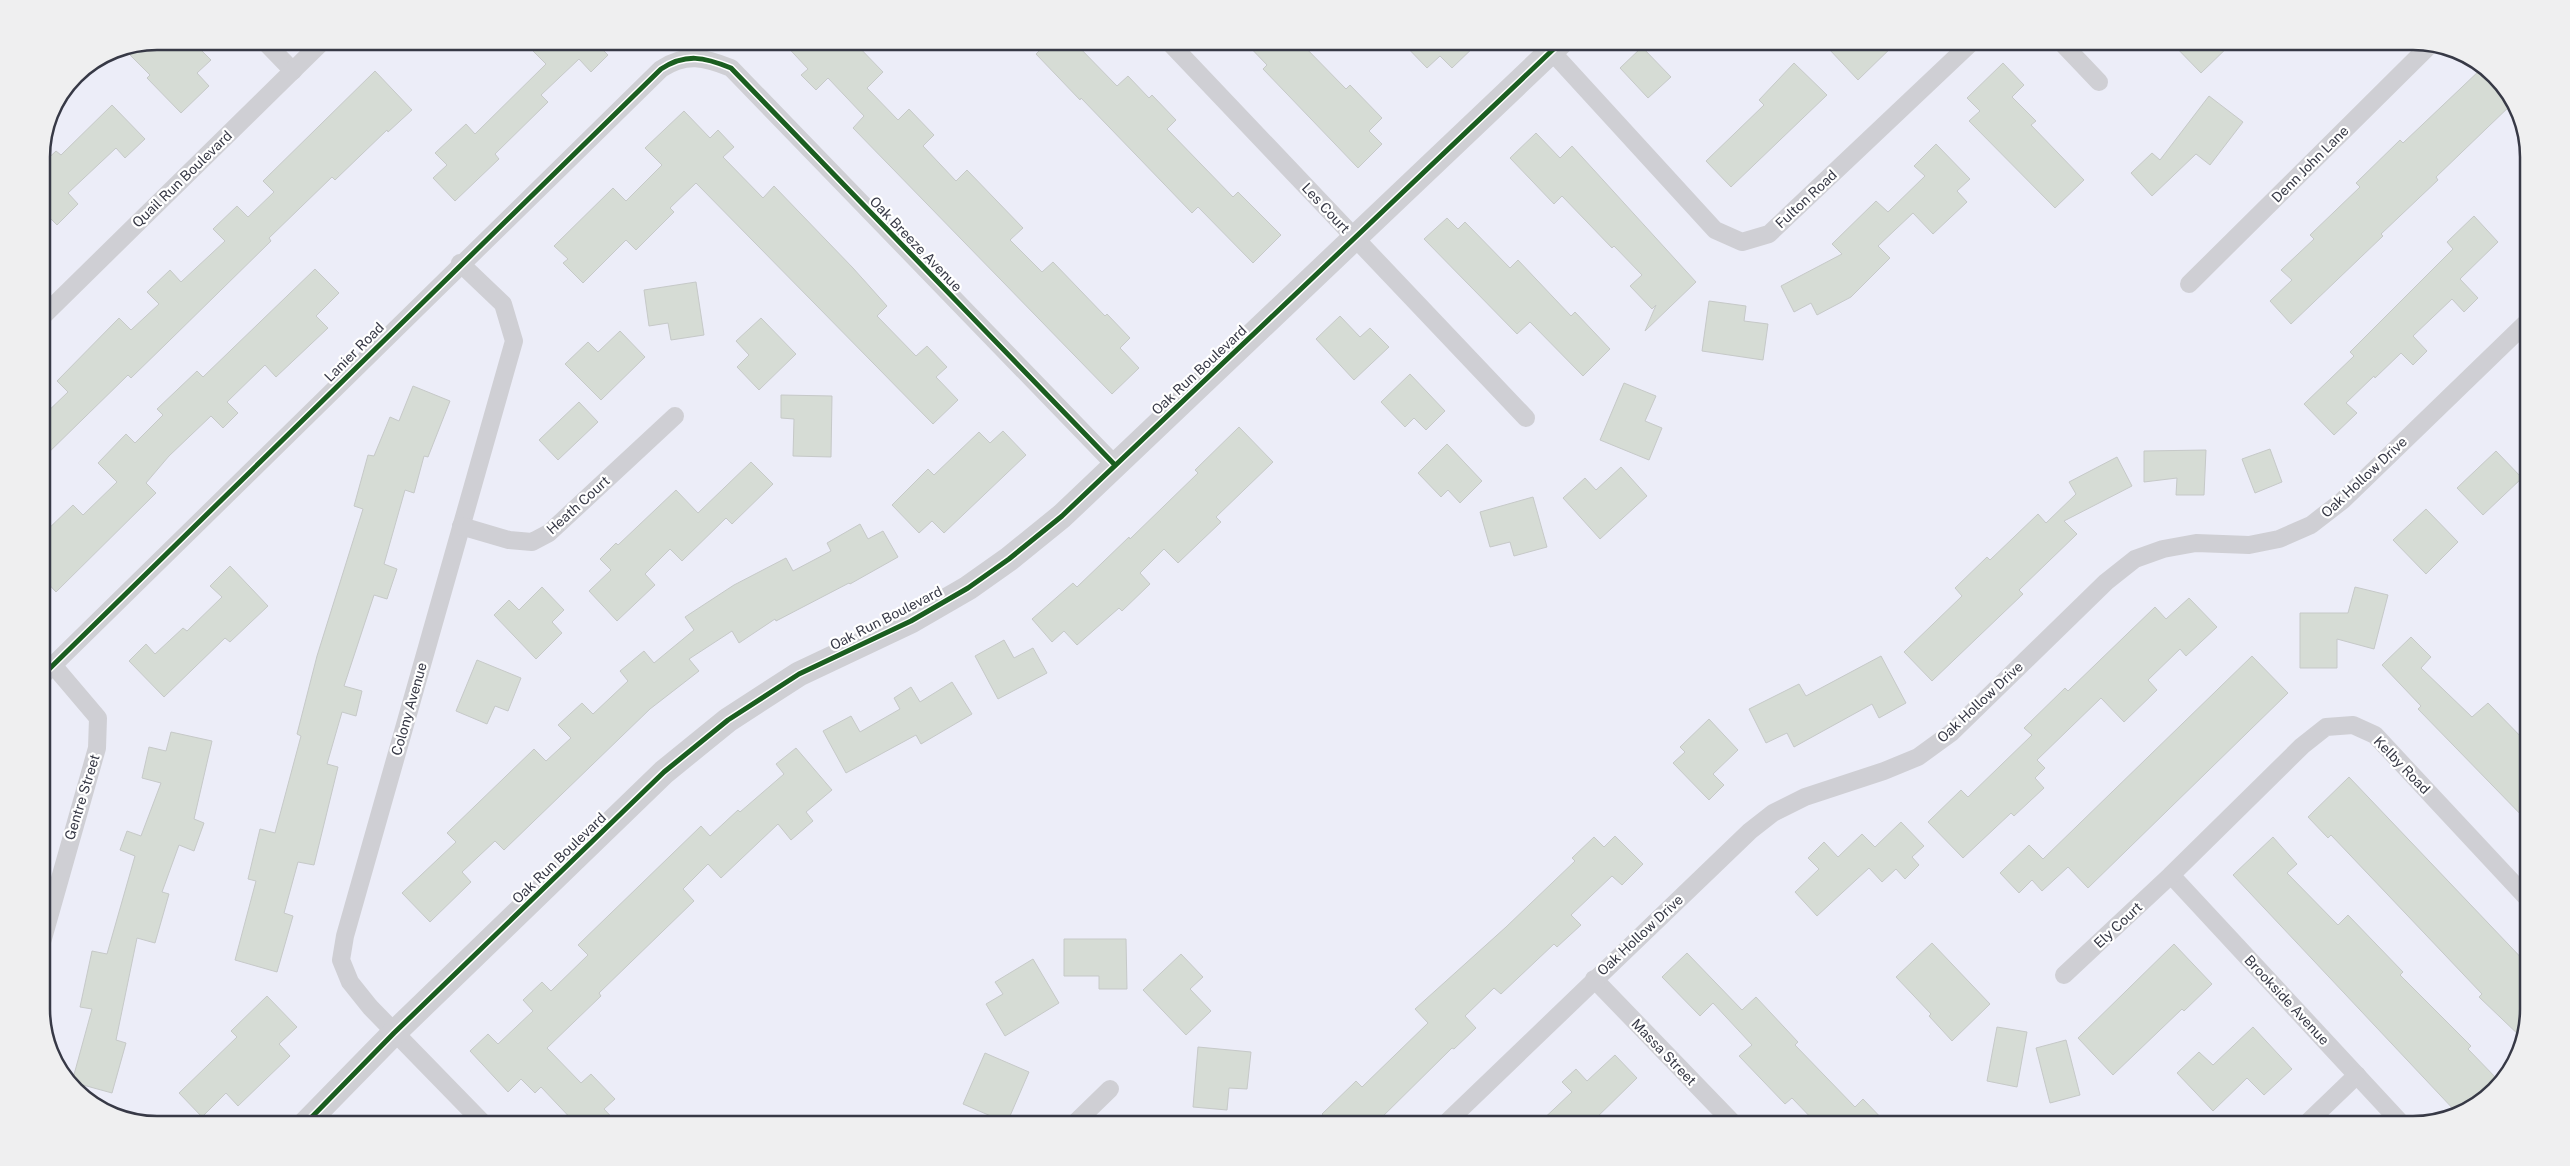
<svg xmlns="http://www.w3.org/2000/svg" width="2570" height="1166" font-family="'Public Sans',sans-serif">
  <rect width="100%" height="100%" fill="#ecedf8"/>
  <g fill="#d6dcd5" stroke="#c6c9c8">
    <path d="M157,41H192L211,60L197,73L209,86L181,113L147,78L150,75L123,48Z"/>
    <path d="M523,41H597L596,43L608,55L591,72L579,59L541,95L548,102L495,154L499,159L455,201L433,178L447,165L435,153L466,124L475,134L546,64Z"/>
    <path d="M782,41H853L883,72L867,88L898,120L909,109L934,135L923,146L956,181L967,170L1023,228L1010,240L1042,272L1053,262L1105,316L1107,314L1130,338L1120,348L1139,368L1112,394L853,128L864,116L828,78L816,90L801,75L808,69Z"/>
    <path d="M1049,41H1073L1117,86L1128,76L1149,98L1152,95L1176,120L1167,129L1233,197L1238,192L1281,235L1253,263L1198,207L1192,213L1081,98L1080,100L1036,54Z"/>
    <path d="M1244,41H1299L1346,89L1350,85L1382,118L1369,131L1382,144L1358,168L1263,69L1267,65Z"/>
    <path d="M1401,41H1480L1452,68L1440,56L1427,68Z"/>
    <path d="M1837,41H1898L1858,80L1829,49Z"/>
    <path d="M2170,41H2234L2201,73Z"/>
    <path d="M1642,47L1671,77L1648,98L1620,68Z"/>
    <path d="M1794,63L1827,95L1731,187L1706,161L1764,105L1759,100Z"/>
    <path d="M2003,63L2024,85L2012,97L2036,121L2031,125L2084,180L2055,208L1969,121L1980,111L1967,98Z"/>
    <path d="M2481,69L2509,92L2513,103L2436,177L2438,180L2381,234L2383,236L2291,324L2270,301L2292,280L2281,270L2314,239L2310,235L2360,187L2356,183L2400,140L2403,143Z"/>
    <path d="M375,71L412,110L388,132L387,130L335,180L332,177L269,238L271,241L168,342L131,378L128,375L42,459V417L68,392L57,381L119,318L131,330L159,304L147,292L170,270L181,282L225,241L213,229L237,206L248,217L274,192L263,181Z"/>
    <path d="M2209,96L2243,122L2210,165L2196,154L2152,196L2131,173L2152,153L2160,160Z"/>
    <path d="M112,105L145,139L125,158L116,148L68,193L78,204L57,225L41,209V165L56,151L61,155Z"/>
    <path d="M684,111L710,138L718,130L734,147L723,157L763,198L774,186L853,268L887,306L877,316L916,356L927,346L947,367L936,377L958,400L933,424L696,183L670,208L674,212L636,250L626,240L583,283L563,263L568,259L554,246L613,188L626,201L662,165L645,148Z"/>
    <path d="M1536,133L1560,158L1572,146L1696,282L1645,331L1656,305L1652,309L1630,286L1642,275L1614,246L1612,248L1562,196L1554,204L1510,158Z"/>
    <path d="M1936,144L1970,179L1957,191L1967,202L1933,234L1913,213L1878,246L1890,258L1851,297L1817,315L1811,303L1794,312L1781,286L1842,254L1832,244L1876,201L1888,212L1925,176L1914,166Z"/>
    <path d="M2474,216L2498,242L2460,279L2478,298L2464,312L2452,299L2413,336L2427,351L2413,365L2401,353L2375,378L2374,376L2346,403L2357,413L2334,435L2304,404L2354,356L2350,352L2453,249L2447,242Z"/>
    <path d="M1447,218L1458,229L1465,222L1510,268L1518,260L1571,316L1575,312L1610,349L1583,376L1530,322L1517,334L1424,239Z"/>
    <path d="M315,269L339,293L316,316L328,328L276,377L265,365L227,402L238,413L223,428L211,416L169,456L146,483L156,493L56,592L42,577V535L73,505L83,515L117,482L98,463L126,434L135,443L163,415L157,409L197,371L203,377Z"/>
    <path d="M696,282L704,335L671,340L668,323L649,326L644,290Z"/>
    <path d="M1709,301L1746,306L1744,321L1768,324L1763,360L1702,351Z"/>
    <path d="M1340,316L1360,337L1370,328L1389,347L1354,380L1316,339Z"/>
    <path d="M761,318L796,354L759,390L737,367L749,355L736,341Z"/>
    <path d="M620,331L645,357L601,400L565,364L588,342L598,352Z"/>
    <path d="M1410,374L1445,411L1426,430L1414,418L1405,427L1381,402Z"/>
    <path d="M1624,383L1656,396L1645,421L1662,428L1649,460L1600,440Z"/>
    <path d="M413,386L450,401L428,457L424,456L414,493L405,490L384,564L397,569L387,599L374,595L344,686L362,691L356,716L342,712L327,764L338,767L314,865L298,862L284,913L293,916L277,972L235,960L256,881L248,879L260,829L275,833L301,736L297,734L317,656L363,509L354,506L368,455L374,456L390,417L399,421Z"/>
    <path d="M781,395L832,396L831,457L793,456L794,419L781,418Z"/>
    <path d="M579,402L598,422L558,460L539,440Z"/>
    <path d="M1239,427L1273,462L1216,517L1221,522L1178,563L1164,549L1140,573L1150,584L1122,611L1119,608L1077,645L1064,631L1052,642L1032,619L1073,583L1077,587L1129,537L1130,539L1198,473L1195,470Z"/>
    <path d="M1003,431L1026,455L944,533L932,521L919,533L892,505L928,469L934,475L979,432L990,443Z"/>
    <path d="M1447,444L1482,481L1460,503L1448,490L1441,497L1418,473Z"/>
    <path d="M2270,449L2282,482L2255,493L2242,459Z"/>
    <path d="M2206,450L2204,495H2176L2177,478L2144,482V451Z"/>
    <path d="M2496,451L2522,478L2483,515L2457,488Z"/>
    <path d="M2117,457L2132,486L2064,521L2077,534L2019,590L2023,594L1932,681L1904,652L1962,596L1955,588L1987,557L1990,560L2038,514L2046,523L2076,494L2069,482Z"/>
    <path d="M751,462L773,484L732,524L726,518L682,561L670,549L645,574L655,585L617,621L589,591L611,570L600,559L616,543L618,545L676,490L698,513Z"/>
    <path d="M1621,467L1647,496L1600,539L1563,498L1585,478L1596,490Z"/>
    <path d="M1533,497L1547,547L1514,556L1510,542L1490,547L1480,512Z"/>
    <path d="M2426,509L2458,542L2426,574L2393,540Z"/>
    <path d="M860,524L868,539L883,531L898,557L850,584L849,583L776,621L775,619L739,643L732,631L689,659L699,671L650,709L504,850L495,841L462,872L471,882L430,922L402,893L456,842L447,833L534,749L546,761L571,738L558,725L582,703L593,714L628,681L620,671L644,651L654,663L694,630L685,617L734,585L786,558L793,571L831,551L827,543Z"/>
    <path d="M230,566L268,606L230,642L225,638L164,697L129,661L146,644L155,654L183,628L187,631L222,597L210,586Z"/>
    <path d="M542,587L564,610L552,622L562,633L536,659L494,615L509,600L519,610Z"/>
    <path d="M2355,587L2388,595L2374,649L2337,639V668H2300V613H2348Z"/>
    <path d="M2189,598L2217,627L2186,656L2180,649L2148,680L2157,690L2124,722L2101,698L2037,760L2045,768L2035,778L2044,788L2014,816L2011,813L1963,858L1928,822L1961,790L1968,797L2032,735L2024,728L2065,688L2068,691L2155,607L2166,619Z"/>
    <path d="M2411,637L2431,657L2421,668L2472,717L2488,703L2529,745V823L2418,709L2421,706L2382,665Z"/>
    <path d="M1004,640L1014,658L1033,648L1047,673L998,699L975,656Z"/>
    <path d="M1881,656L1906,703L1879,718L1872,704L1794,747L1787,733L1766,743L1749,709L1799,684L1806,696Z"/>
    <path d="M2252,656L2288,693L2088,888L2068,867L2042,891L2032,880L2019,893L2000,873L2029,845L2043,859Z"/>
    <path d="M477,660L521,678L508,711L495,706L487,724L456,711Z"/>
    <path d="M952,682L972,714L921,744L916,735L846,773L823,731L851,716L860,732L900,709L894,698L911,687L920,702Z"/>
    <path d="M1709,719L1738,750L1713,774L1724,785L1709,800L1673,763L1685,752L1680,747Z"/>
    <path d="M171,732L212,741L194,819L204,823L194,851L179,845L162,892L169,894L155,943L137,938L116,1040L126,1043L112,1093L72,1082L92,1009L80,1007L92,951L107,954L135,856L120,850L127,831L141,836L161,783L142,778L149,747L166,751Z"/>
    <path d="M796,748L832,790L806,812L813,821L791,840L778,824L721,878L708,864L683,889L694,901L599,993L601,996L547,1048L581,1083L591,1074L615,1099L604,1109L619,1125H577L541,1087L535,1093L521,1079L508,1092L470,1051L488,1034L498,1044L533,1011L523,1000L542,982L551,991L588,955L578,945L701,826L710,836L738,810L740,812L784,774L776,764Z"/>
    <path d="M2349,777L2529,966V1009L2523,1039L2479,997L2482,994L2331,835L2328,838L2308,817Z"/>
    <path d="M1901,822L1924,846L1912,857L1919,865L1905,879L1896,869L1882,882L1869,868L1817,916L1795,892L1819,869L1808,858L1824,842L1838,857L1862,834L1875,847Z"/>
    <path d="M1615,836L1643,864L1622,885L1612,876L1571,915L1581,925L1557,947L1554,944L1501,994L1494,988L1465,1016L1476,1028L1454,1049L1452,1048L1374,1125H1333L1322,1114L1356,1081L1362,1087L1428,1023L1415,1009L1506,927L1575,861L1572,858L1594,837L1604,847Z"/>
    <path d="M2273,837L2297,864L2287,873L2338,925L2348,915L2403,972L2400,975L2471,1046L2468,1049L2498,1080L2477,1105L2456,1112L2233,875Z"/>
    <path d="M1064,939H1126L1127,989H1099V976H1064Z"/>
    <path d="M1932,943L1990,1004L1952,1041L1929,1016L1931,1014L1896,977Z"/>
    <path d="M2174,944L2212,984L2184,1011L2182,1009L2113,1075L2078,1038Z"/>
    <path d="M1687,953L1742,1010L1756,997L1798,1042L1795,1045L1855,1107L1863,1099L1888,1125H1818L1792,1098L1785,1104L1739,1056L1752,1045L1713,1003L1700,1016L1662,977Z"/>
    <path d="M1181,954L1203,977L1190,989L1211,1011L1186,1035L1143,990Z"/>
    <path d="M1033,959L1059,1003L1005,1036L986,1004L1003,994L995,982Z"/>
    <path d="M267,996L297,1027L279,1044L290,1056L238,1106L226,1093L202,1117L179,1093L237,1037L231,1031Z"/>
    <path d="M1997,1027L2027,1032L2017,1087L1987,1081Z"/>
    <path d="M2253,1027L2292,1069L2264,1095L2247,1078L2213,1111L2177,1073L2199,1052L2213,1065Z"/>
    <path d="M2066,1040L2080,1095L2050,1103L2036,1048Z"/>
    <path d="M1198,1047L1251,1052L1247,1089L1229,1088L1227,1110L1193,1107Z"/>
    <path d="M985,1053L1029,1072L1007,1123L963,1104Z"/>
    <path d="M1615,1055L1637,1078L1589,1125H1537L1572,1092L1562,1082L1576,1069L1587,1081Z"/>
  </g>
  <g fill="none" stroke-linecap="round" stroke-linejoin="round">
    <g stroke="#cfcfd4" stroke-width="18">
      <path d="M264,41L293,71"/>
      <path d="M1168,41L1526,418"/>
      <path d="M1542,41L1715,230L1742,242L1769,234L1973,41"/>
      <path d="M2060,41L2099,82"/>
      <path d="M460,263L503,304L514,341L345,936L341,960L350,982L370,1007L485,1125"/>
      <path d="M2189,284L2430,45"/>
      <path d="M41,318L323,41"/>
      <path d="M461,526L509,540L532,542L549,533L675,416"/>
      <path d="M42,676L661,69C686,53 704,57 731,68L1115,465"/>
      <path d="M2171,875L2403,1125"/>
      <path d="M42,942L97,748L98,718L53,665"/>
      <path d="M2064,975L2171,875L2302,746L2326,727L2353,725L2375,735L2529,900"/>
      <path d="M1594,979L1735,1125"/>
      <path d="M1073,1125L1110,1089"/>
      <path d="M1444,1125L1750,831L1773,813L1805,797L1884,771L1918,757L1951,733L2106,582L2135,559L2163,549L2196,543L2249,545L2279,539L2311,525L2342,501L2529,320"/>
      <path d="M2305,1125L2357,1075"/>
    </g>
    <path stroke="#cfcfd4" stroke-width="25" d="M304,1125L394,1033L664,772L728,720L799,674L911,621L968,588L1009,559L1062,516L1562,41"/>
    <g stroke="#fff" stroke-width="8">
      <g id="cycleway">
        <path d="M42,676L661,69C686,53 704,57 731,68L1115,465"/>
        <path d="M304,1125L394,1033L664,772L728,720L799,674L911,621L968,588L1009,559L1062,516L1562,41"/>
      </g>
    </g>
    <use href="#cycleway" stroke="#1b5e20" stroke-width="5"/>
  </g>
  <g text-anchor="middle" stroke-width="4.5" stroke-linejoin="round" paint-order="stroke">
    <g font-size="14" fill="#373946" stroke="#fff">
      <text transform="translate(2310 164) rotate(-45)" y="5">Denn John Lane</text>
      <text transform="translate(182 179) rotate(-44)" y="5">Quail Run Boulevard</text>
      <text transform="translate(1806 199) rotate(-43)" y="5">Fulton Road</text>
      <text transform="translate(1326 208) rotate(47)" y="5">Les Court</text>
      <text transform="translate(916 244) rotate(46)" y="5">Oak Breeze Avenue</text>
      <text transform="translate(354 352) rotate(-45)" y="5">Lanier Road</text>
      <text transform="translate(1199 370) rotate(-43)" y="5">Oak Run Boulevard</text>
      <text transform="translate(2364 477) rotate(-43)" y="5">Oak Hollow Drive</text>
      <text transform="translate(578 505) rotate(-42)" y="5">Heath Court</text>
      <text transform="translate(886 618) rotate(-27)" y="5">Oak Run Boulevard</text>
      <text transform="translate(1980 702) rotate(-43)" y="5">Oak Hollow Drive</text>
      <text transform="translate(409 709) rotate(-74)" y="5">Colony Avenue</text>
      <text transform="translate(2402 765) rotate(46)" y="5">Kelby Road</text>
      <text transform="translate(82 797) rotate(-73)" y="5">Gentre Street</text>
      <text transform="translate(559 858) rotate(-44)" y="5">Oak Run Boulevard</text>
      <text transform="translate(2118 925) rotate(-43)" y="5">Ely Court</text>
      <text transform="translate(1640 935) rotate(-43)" y="5">Oak Hollow Drive</text>
      <text transform="translate(2287 1000) rotate(47)" y="5">Brookside Avenue</text>
      <text transform="translate(1664 1052) rotate(46)" y="5">Massa Street</text>
    </g>
  </g>
  <path d="M0 0H2570V1166H0ZM157 50H2413A107 107 0 0 1 2520 157V1009A107 107 0 0 1 2413 1116H157A107 107 0 0 1 50 1009V157A107 107 0 0 1 157 50Z" fill="#efeff0" fill-rule="evenodd"/>
  <path fill="none" stroke="#373946" stroke-width="2.5" d="M157 50H2413A107 107 0 0 1 2520 157V1009A107 107 0 0 1 2413 1116H157A107 107 0 0 1 50 1009V157A107 107 0 0 1 157 50Z"/>
</svg>
